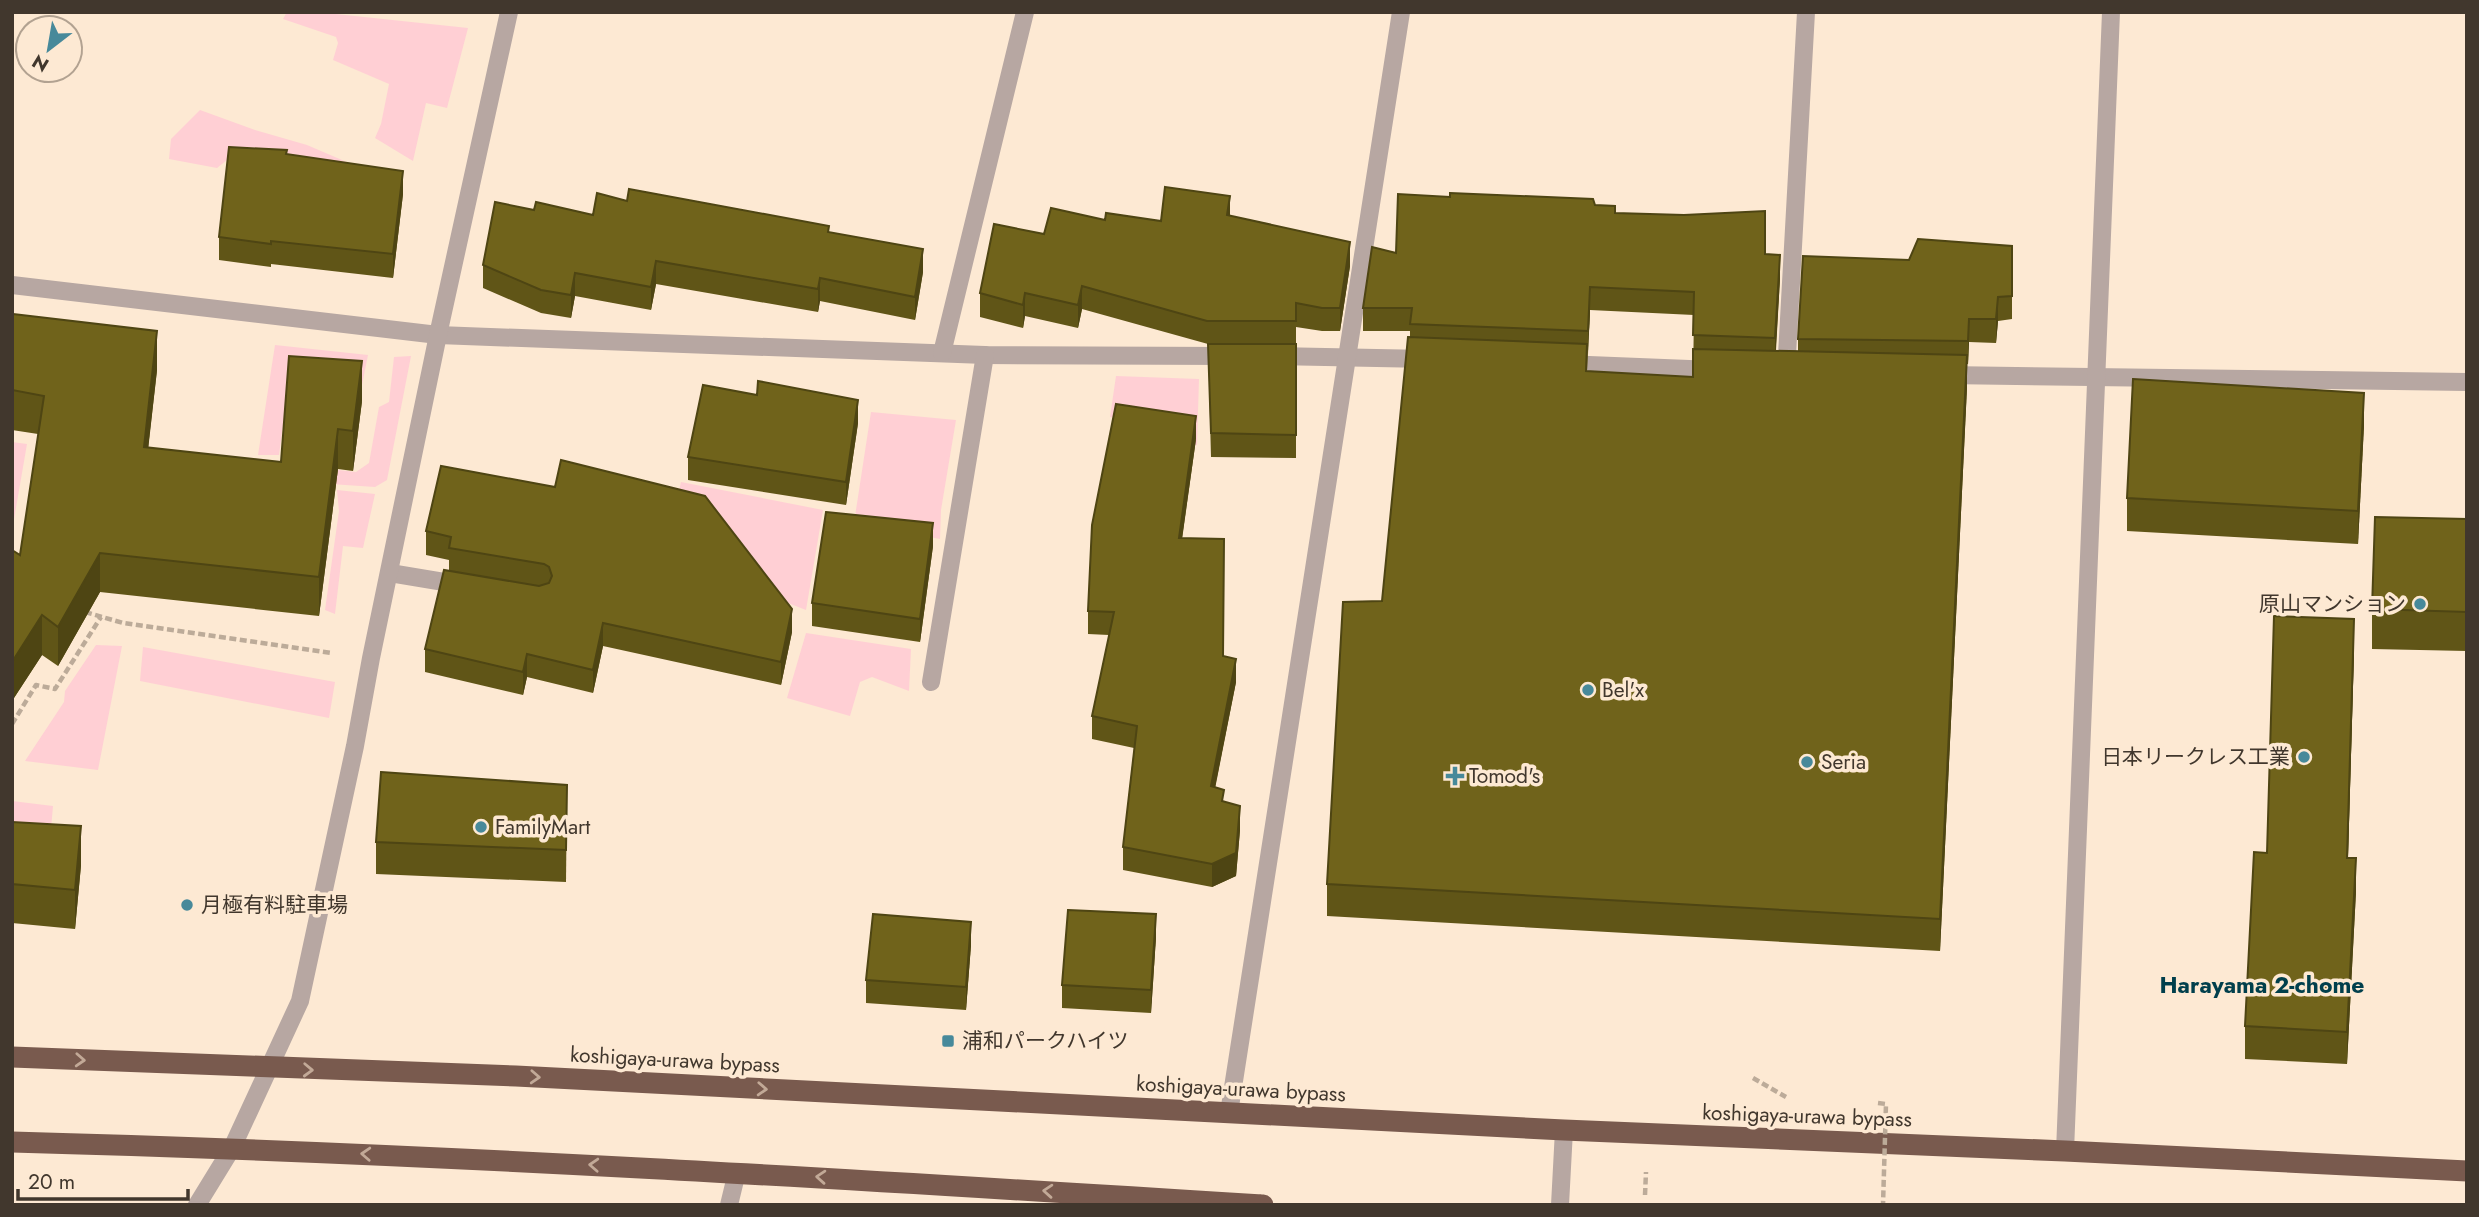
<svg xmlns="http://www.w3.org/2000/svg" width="2479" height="1217" font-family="Jost,'Noto Sans JP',sans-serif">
  <rect width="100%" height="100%" fill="#fde9d3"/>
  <g fill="#ffcfd4">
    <path d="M287,12H317L468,28L447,108L426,103L413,161L375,138L381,124L389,84L333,60L338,43L336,37L283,19Z"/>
    <path d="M200,110L255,130L307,145L377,175L232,156L217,168L169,159L171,139Z"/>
    <path d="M275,345L368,355L361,390L289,381L279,455H258Z"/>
    <path d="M411,356L387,480L375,487L256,479L284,464L356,472L369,463L379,407L389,402L394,357Z"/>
    <path d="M1116,376L1199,379L1197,445L1163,442L1143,423L1110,417Z"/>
    <path d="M871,412L956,420L941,510L940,539L854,523Z"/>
    <path d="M12,442L27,444L12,531Z"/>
    <path d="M681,482L823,510L806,610L775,598L678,495Z"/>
    <path d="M337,490L375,494L363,548L343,546L335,614L325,610L339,511Z"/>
    <path d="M806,633L911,649L909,691L872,677L860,682L850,716L787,698Z"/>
    <path d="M96,645L122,646L98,770L25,761L64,702L65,691Z"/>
    <path d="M143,647L335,682L329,718L140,681Z"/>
    <path d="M12,801L53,806L50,840L12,837Z"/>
  </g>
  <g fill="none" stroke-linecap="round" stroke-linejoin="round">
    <g stroke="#bcab99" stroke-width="4.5" stroke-dasharray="7 3.5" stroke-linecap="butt">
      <path d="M85,612L123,623L332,653"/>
      <path d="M12,724L36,685L55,689L101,617"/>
      <path d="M1753,1078L1786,1097"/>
      <path d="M1645,1195L1646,1172"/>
    </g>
    <g stroke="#b7a7a2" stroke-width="18">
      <path d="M12,285L438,335L985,355L1232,356"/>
      <path d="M942,353L1025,12"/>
      <path d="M1274,356L1428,359"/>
      <path d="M1564,364L1714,370"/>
      <path d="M1786,373L1806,12"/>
      <path d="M1945,375L2467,382"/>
      <path d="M390,573L462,585"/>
      <path d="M931,682L985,355"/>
      <path d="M1229,1113L1401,12"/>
      <path d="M2065,1151L2111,12"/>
      <path d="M197,1205L232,1148L300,1001L355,746L371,658L438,335L509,12"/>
      <path d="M729,1205L737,1172"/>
      <path d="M1560,1205L1564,1130"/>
    </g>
    <g stroke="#795a4e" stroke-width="21">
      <path d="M12,1057L516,1076L1564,1130L2065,1151L2467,1171"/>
      <path d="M12,1142C430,1153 846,1179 1263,1205"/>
    </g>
    <path stroke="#bcab99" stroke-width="4.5" stroke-dasharray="7 3.5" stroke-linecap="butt" d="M1878,1103L1886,1104L1883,1205"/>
  </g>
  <g fill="#605517" fill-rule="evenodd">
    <path d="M287,154L403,194L393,278L271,264V267L219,260V237Z"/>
    <path d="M627,201L829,233L923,272L915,320L820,301L818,312L656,284L651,310L575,296L571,318L541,313L483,288V265L534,210L593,215Z"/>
    <path d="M1595,205L1780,278L1776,350L1798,351V339L1909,260L2012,246V319L1998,321L1996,343L1969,342L1968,364H1967V387L1940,951L1327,916V884L1382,601L1410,338V331H1363V308L1396,253ZM1590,310L1694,315L1693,377L1587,371Z"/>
    <path d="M1230,216L1350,266L1340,331H1322L1296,327V458L1211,457L1208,344L1082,309L1078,328L1025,316L1023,328L980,317V293L1044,234L1105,220L1161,221Z"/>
    <path d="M12,318L157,370L148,448L281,462L362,401L353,471L338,469L319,616L100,592L58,666L42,655L12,701V550L20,555L38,434L12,430Z"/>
    <path d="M858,423L846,505L688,480V457Z"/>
    <path d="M2364,425L2358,544L2127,531V498Z"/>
    <path d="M1196,439L1182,538L1223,656L1236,682L1215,787L1240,830L1236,876L1212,887L1123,870V847L1134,748L1092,739V716L1109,635L1088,634V611Z"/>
    <path d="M441,466L792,632L781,685L603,646L593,693L527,677L523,695L425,672V649L449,571V560L426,555V531Z"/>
    <path d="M2467,519V651L2372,649V609Z"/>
    <path d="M933,546L920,642L812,626V603Z"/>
    <path d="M2354,652L2348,858L2356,891L2347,1064L2245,1059V1026L2267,853Z"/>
    <path d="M567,785L566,882L376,874V842Z"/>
    <path d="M12,822L81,865L75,929L12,923Z"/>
    <path d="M1156,937L1151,1013L1062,1008V985Z"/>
    <path d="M971,945L966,1010L866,1003V980Z"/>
  </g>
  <g fill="#4e4513">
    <path d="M403,171V194L393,278V254Z"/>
    <path d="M1230,196V219L1227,215Z"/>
    <path d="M1350,242V266L1340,331V308Z"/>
    <path d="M923,249V272L915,320V297Z"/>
    <path d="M1780,255V278L1775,361V338Z"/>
    <path d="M656,261V284L651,310V287Z"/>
    <path d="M575,273V296L571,318V295Z"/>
    <path d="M820,278V301L818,312V289Z"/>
    <path d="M1082,286V309L1078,328V305Z"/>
    <path d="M1590,287V310L1588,354V331Z"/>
    <path d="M1025,293V316L1023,328V305Z"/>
    <path d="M1998,297V321L1996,343V319Z"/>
    <path d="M1969,319V342L1968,364V341Z"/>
    <path d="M157,331V370L144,486V447Z"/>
    <path d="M1967,355V387L1940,951V919Z"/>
    <path d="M362,361V401L353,471V431Z"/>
    <path d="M2364,393V425L2358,544V511Z"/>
    <path d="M858,400V423L846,505V482Z"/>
    <path d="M1196,416V439L1179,561V538Z"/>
    <path d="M338,429V469L319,616V577Z"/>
    <path d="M933,523V546L920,642V619Z"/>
    <path d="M100,553V592L58,666V627Z"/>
    <path d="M792,609V632L781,685V662Z"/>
    <path d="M42,615V655L12,701V662Z"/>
    <path d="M2354,619V652L2347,890V858Z"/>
    <path d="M603,623V646L593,693V670Z"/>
    <path d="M527,654V677L523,695V672Z"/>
    <path d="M1236,659V682L1211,809V786Z"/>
    <path d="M1240,806V830L1236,876L1212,887V864Z"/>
    <path d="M81,826V865L75,929V890Z"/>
    <path d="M2356,858V891L2347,1064V1032Z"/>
    <path d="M1156,914V937L1151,1013V990Z"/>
    <path d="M971,922V945L966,1010V987Z"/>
  </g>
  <g fill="#70631b" stroke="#4e4513" stroke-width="2">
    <path d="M229,147L287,150L286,154L403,171L393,254L271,241V244L219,237Z"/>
    <path d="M1165,187L1230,196L1227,215L1350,242L1340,308H1322L1296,303V321H1207L1082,286L1078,305L1025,293L1023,305L980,293L994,224L1044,234L1051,208L1105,220L1106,213L1161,221Z"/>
    <path d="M629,189L829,226L828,232L923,249L915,297L820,278L818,289L656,261L651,287L575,273L571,295L541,290L483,265L495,202L534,210L536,202L593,215L597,193L627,201Z"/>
    <path d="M1450,193L1593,199L1595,205L1615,206V213L1684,215L1765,211V254L1780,255L1775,338L1693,335L1694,292L1590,287L1588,331L1410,324L1412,308H1363L1372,247L1396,253L1398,194L1450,197Z"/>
    <path d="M1918,239L2012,246V296L1998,297L1996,319H1969L1968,341L1798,339L1803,256L1909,260Z"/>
    <path d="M13,314L157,331L144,447L281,462L289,356L362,361L353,431L338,429L319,577L100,553L58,627L42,615L12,662V550L20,555L44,396L12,390Z"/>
    <path d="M1408,337L1587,344L1586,371L1693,377V349L1967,355L1940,919L1327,884L1343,602L1382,601Z"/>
    <path d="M1208,344H1296V435L1211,433Z"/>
    <path d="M2133,379L2364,393L2358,511L2127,498Z"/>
    <path d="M758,381L858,400L846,482L688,457L703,385L757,395Z"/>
    <path d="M1116,404L1196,416L1179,538L1224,539L1223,656L1236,659L1211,786L1224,790L1222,801L1240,806L1236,853L1212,864L1123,847L1137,726L1092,716L1114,612L1088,611L1092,525Z"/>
    <path d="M561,460L705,496L792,609L781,662L603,623L593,670L527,654L523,672L425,649L444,570L539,586L549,583L552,576L549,567L544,564L449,548L451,537L426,531L441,466L555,487Z"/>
    <path d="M826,512L933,523L920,619L812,603Z"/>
    <path d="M2375,517L2467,519V612L2372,609Z"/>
    <path d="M2274,616L2354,619L2347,858H2356L2347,1032L2245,1026L2254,852L2267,853Z"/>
    <path d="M381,772L567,785L566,850L376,842Z"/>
    <path d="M12,822L81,826L75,890L12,884Z"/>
    <path d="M1068,910L1156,914L1151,990L1062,985Z"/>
    <path d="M873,914L971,922L966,987L866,980Z"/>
  </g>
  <defs><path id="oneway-chevron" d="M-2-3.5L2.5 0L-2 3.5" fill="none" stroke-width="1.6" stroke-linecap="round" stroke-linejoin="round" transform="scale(1.75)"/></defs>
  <g stroke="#c2a997">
    <use href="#oneway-chevron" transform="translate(80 1060) rotate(3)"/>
    <use href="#oneway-chevron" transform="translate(308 1070) rotate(2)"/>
    <use href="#oneway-chevron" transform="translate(535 1077) rotate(3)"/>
    <use href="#oneway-chevron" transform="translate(762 1089) rotate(3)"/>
    <use href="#oneway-chevron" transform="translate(366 1154) rotate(-177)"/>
    <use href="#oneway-chevron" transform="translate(594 1165) rotate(-177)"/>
    <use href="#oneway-chevron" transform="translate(821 1177) rotate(-176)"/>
    <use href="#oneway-chevron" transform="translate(1048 1191) rotate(-176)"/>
  </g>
  <g fill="#47899a" stroke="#fde9d3" stroke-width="2.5">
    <circle cx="2420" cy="604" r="7"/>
    <circle cx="1588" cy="690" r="7"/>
    <circle cx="2304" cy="757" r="7"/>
    <circle cx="1807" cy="762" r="7"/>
    <path d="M1451.5 765.5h7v7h7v7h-7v7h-7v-7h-7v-7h7z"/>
    <circle cx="481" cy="827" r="7"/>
    <circle cx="187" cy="905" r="7"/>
    <rect x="941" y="1034" width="14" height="14" rx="3.5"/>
  </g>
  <g text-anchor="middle" stroke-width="7" stroke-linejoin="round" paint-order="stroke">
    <g font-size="21" fill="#41372d" stroke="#fde9d3" text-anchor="start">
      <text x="2406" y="611" text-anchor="end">原山マンション</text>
      <text x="1602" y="697">Bel'x</text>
      <text x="2290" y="764" text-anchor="end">日本リークレス工業</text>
      <text x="1821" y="769">Seria</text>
      <text x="1469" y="783">Tomod's</text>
      <text x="495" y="834">FamilyMart</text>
      <text x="201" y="912">月極有料駐車場</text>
      <text x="962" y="1048">浦和パークハイツ</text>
    </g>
    <g font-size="21" fill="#41372d" stroke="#fde9d3">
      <text transform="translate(675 1060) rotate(3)" y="7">koshigaya-urawa bypass</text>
      <text transform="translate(1241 1089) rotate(3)" y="7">koshigaya-urawa bypass</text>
      <text transform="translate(1807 1116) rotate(2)" y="7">koshigaya-urawa bypass</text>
    </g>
    <g font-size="23" font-weight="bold" fill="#013f4c" stroke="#fde9d3">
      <text x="2262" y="993">Harayama 2-chome</text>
    </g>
  </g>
  <rect width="2479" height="1217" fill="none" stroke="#41372d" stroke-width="28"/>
  <g transform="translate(49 49) rotate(211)"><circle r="33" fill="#fde9d3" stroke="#b2a291" stroke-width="2"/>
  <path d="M0-5L12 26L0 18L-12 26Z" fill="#47899a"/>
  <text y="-10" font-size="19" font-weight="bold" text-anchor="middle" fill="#41372d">N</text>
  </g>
  <path d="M18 1189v10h170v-10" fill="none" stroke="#41372d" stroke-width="3.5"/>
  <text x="28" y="1189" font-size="21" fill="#41372d" stroke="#fde9d3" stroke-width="5" paint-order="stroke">20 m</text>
</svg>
